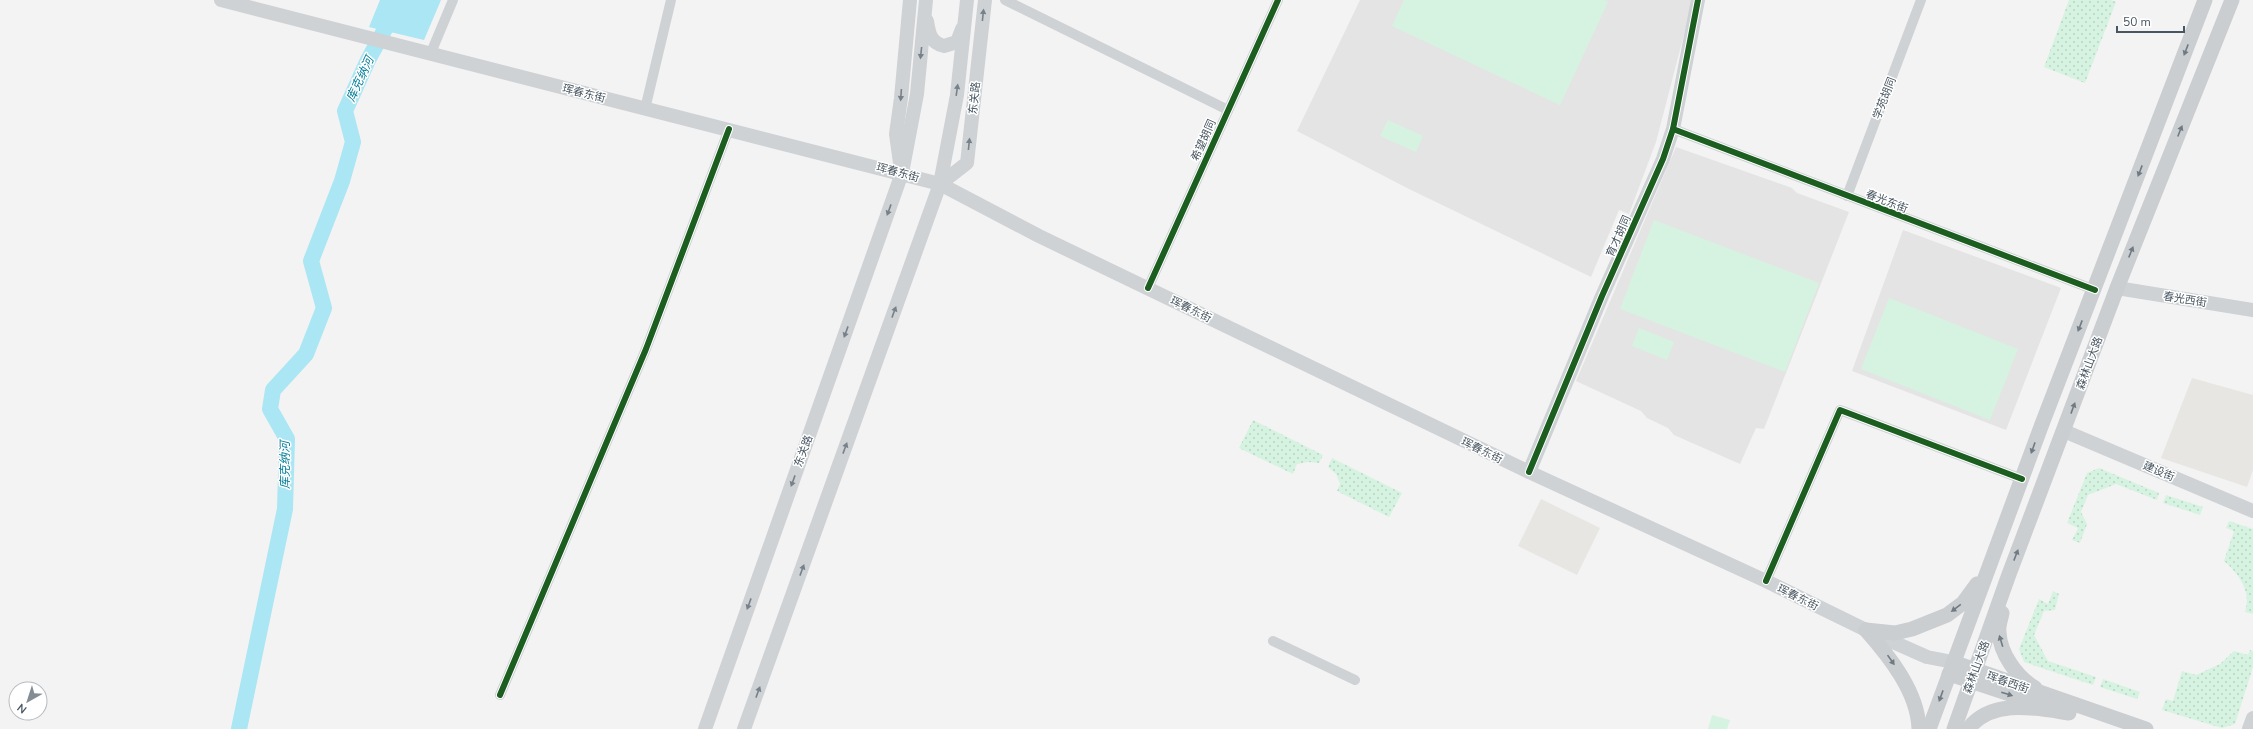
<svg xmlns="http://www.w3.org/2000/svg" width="2253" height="729" font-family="'Nunito Sans','Noto Sans SC',sans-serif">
  <defs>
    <pattern id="park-dots" width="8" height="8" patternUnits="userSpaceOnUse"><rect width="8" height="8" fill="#d6f3e1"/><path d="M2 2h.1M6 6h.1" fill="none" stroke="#b9d2c4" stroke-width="1.8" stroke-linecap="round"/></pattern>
  </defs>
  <rect width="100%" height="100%" fill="#f3f3f3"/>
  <g fill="#e7e6e2">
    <path d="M2192,378L2253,395V470L2247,487L2161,458Z"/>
    <path d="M1541,499L1600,528L1577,575L1518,546Z"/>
  </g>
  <g fill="#e4e4e5">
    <path d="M1360,0H1693L1656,142L1629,214L1619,210L1591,277L1409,189L1297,131Z"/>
    <path d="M1676,147L1792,188L1797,193L1849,212L1764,429L1756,428L1740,464L1674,435L1668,428L1647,418L1641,411L1576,381Z"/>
    <path d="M1903,230L2061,288L2006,430L1852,371Z"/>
  </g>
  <g fill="url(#park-dots)">
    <path d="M2069,0H2111L2116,2L2085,83L2044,67Z"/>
    <path d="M1253,420L1323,455L1319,463L1308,462L1297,464L1293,474L1239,448Z"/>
    <path d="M1332,458L1402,493L1389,517L1337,491L1340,484L1336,474L1328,467Z"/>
    <path d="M2099,468L2159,493L2157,500L2116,484L2088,495L2081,512L2087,524L2080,543L2072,540L2078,528L2067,523L2087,473Z"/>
    <path d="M2166,495L2203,507L2200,515L2163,503Z"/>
    <path d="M2229,521L2253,529V614L2245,612C2252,592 2239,574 2224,561L2234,531L2226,528Z"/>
    <path d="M2053,591L2059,594L2055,610L2044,611L2034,635L2048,661L2096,677L2093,685L2024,662L2019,649L2039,599L2048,604Z"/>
    <path d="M2250,650L2253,651V667L2235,724L2222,728L2162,710L2166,699L2173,701L2182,671L2196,675L2220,664L2234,651L2248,655Z"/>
    <path d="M2103,679L2140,692L2137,699L2100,687Z"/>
  </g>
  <g fill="#d6f3e1">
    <path d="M1404,0H1605L1608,2L1560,105L1392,26Z"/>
    <path d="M1388,120L1423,136L1416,152L1380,136Z"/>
    <path d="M1654,220L1819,283L1785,372L1620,309Z"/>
    <path d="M1889,298L2018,349L1990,420L1861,369Z"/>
    <path d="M1639,328L1674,342L1667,360L1632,346Z"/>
    <path d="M1712,715L1730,720L1727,729H1708Z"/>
  </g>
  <path fill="#aae6f3" d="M380,0H441L424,40L369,27Z"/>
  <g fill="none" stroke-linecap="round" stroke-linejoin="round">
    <path stroke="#aae6f3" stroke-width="16" d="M239,729L285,509L287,439L270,409L273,390L306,354L324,308L311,261L342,181L353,142L345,111L368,60L401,0"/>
    <g stroke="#ced2d4" stroke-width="10">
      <path d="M1005,0L1228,110"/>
      <path d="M430,55L453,0"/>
      <path d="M645,109L671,0"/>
      <path d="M1673,129L2095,290"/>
      <path d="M1847,196L1921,0"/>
      <path d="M1148,288L1278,0"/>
      <path d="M1766,581L1840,410L2022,479"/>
      <path d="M1273,641L1355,680"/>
      <path d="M500,695L646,349L729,129"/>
    </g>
    <g stroke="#ced2d5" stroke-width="14">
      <path d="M221,0L940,184L1039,236L1529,472L1766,581L1866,630L1927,657L1953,662"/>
      <path d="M927,21C929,34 931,43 944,46L957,42L962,29"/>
      <path d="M900,163L896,134L901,98L910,0"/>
      <path d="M940,184L967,163L985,0"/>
      <path d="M2117,288L2253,310"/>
      <path d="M2064,431L2253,511"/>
      <path d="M1529,472L1602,296L1663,159L1673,129L1698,0"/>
      <path d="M705,729L902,173L917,94L926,0"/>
      <path d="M744,729L940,184L957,95L967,0"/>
      <path d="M2249,729L2253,718"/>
    </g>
    <g stroke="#caced1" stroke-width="15">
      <path d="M2002,613C2001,619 1998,626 1999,632C2000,654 2017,677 2035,688"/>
      <path d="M1866,630L1895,633L1912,629L1947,615L1963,603L1977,584"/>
      <path d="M1866,630C1889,656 1918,692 1919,729"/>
      <path d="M1953,662L2146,729"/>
      <path d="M1949,674L2043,705"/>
      <path d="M1929,729L2042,424L2205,0"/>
      <path d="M1954,729L2008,577L2117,288L2232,0"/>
      <path d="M1968,729C1992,698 2036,708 2069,713"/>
    </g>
    <g stroke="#fff" stroke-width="8">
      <g id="cycleway">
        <path d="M1673,129L2095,290"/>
        <path d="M1148,288L1278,0"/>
        <path d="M1529,472L1602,296L1663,159L1673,129L1698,0"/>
        <path d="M1766,581L1840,410L2022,479"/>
        <path d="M500,695L646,349L729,129"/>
      </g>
    </g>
    <use href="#cycleway" stroke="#1b5e20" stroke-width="6"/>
  </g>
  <defs><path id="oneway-solid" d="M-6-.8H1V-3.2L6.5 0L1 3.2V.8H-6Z"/></defs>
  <g fill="#77818a">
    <use href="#oneway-solid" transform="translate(983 15) rotate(-84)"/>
    <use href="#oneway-solid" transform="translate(921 53) rotate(96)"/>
    <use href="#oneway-solid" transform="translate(957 90) rotate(-82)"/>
    <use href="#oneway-solid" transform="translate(901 95) rotate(94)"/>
    <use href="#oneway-solid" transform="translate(969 144) rotate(-84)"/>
    <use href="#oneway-solid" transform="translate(889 210) rotate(110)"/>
    <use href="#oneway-solid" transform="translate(894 312) rotate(-70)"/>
    <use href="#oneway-solid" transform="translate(846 332) rotate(110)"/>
    <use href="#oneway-solid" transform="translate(845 448) rotate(-70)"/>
    <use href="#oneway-solid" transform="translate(793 481) rotate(110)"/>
    <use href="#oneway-solid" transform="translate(802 570) rotate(-70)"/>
    <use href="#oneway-solid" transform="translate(749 604) rotate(110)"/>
    <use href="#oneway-solid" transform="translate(758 692) rotate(-70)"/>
  </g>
  <g fill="#6f7a83">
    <use href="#oneway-solid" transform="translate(2186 50) rotate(111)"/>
    <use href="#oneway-solid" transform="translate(2180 131) rotate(-68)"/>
    <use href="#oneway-solid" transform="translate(2140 171) rotate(111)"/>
    <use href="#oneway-solid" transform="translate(2131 252) rotate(-68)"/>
    <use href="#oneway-solid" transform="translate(2080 326) rotate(111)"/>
    <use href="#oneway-solid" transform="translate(2073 408) rotate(-70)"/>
    <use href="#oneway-solid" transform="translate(2033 448) rotate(110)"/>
    <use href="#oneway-solid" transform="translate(2016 555) rotate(-69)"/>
    <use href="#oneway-solid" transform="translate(1956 608) rotate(143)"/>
    <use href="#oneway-solid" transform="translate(2001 641) rotate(-107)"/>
    <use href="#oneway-solid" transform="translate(1891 660) rotate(55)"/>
    <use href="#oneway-solid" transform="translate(2007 694) rotate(17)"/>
    <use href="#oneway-solid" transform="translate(1941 696) rotate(110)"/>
  </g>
  <g text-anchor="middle" stroke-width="3" stroke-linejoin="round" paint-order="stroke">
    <g font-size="11" fill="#485661" stroke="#fff">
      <text transform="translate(584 93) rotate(14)" y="4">珲春东街</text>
      <text transform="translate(974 98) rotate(-84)" y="4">东关路</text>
      <text transform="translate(1884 98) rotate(-69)" y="4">学苑胡同</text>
      <text transform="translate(1203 140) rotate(-66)" y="4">希望胡同</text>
      <text transform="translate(898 172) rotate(15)" y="4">珲春东街</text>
      <text transform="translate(1887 201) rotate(21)" y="4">春光东街</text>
      <text transform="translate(1618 236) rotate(-66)" y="4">育才胡同</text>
      <text transform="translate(2185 299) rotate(9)" y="4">春光西街</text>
      <text transform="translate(1191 309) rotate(26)" y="4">珲春东街</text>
      <text transform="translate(2089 363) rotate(-70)" y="4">森林山大路</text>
      <text transform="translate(1482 450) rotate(26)" y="4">珲春东街</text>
      <text transform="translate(803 451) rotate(-70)" y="4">东关路</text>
      <text transform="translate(2159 471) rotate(23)" y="4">建设街</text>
      <text transform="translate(1798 597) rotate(26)" y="4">珲春东街</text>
      <text transform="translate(1976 667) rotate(-70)" y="4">森林山大路</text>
      <text transform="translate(2008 682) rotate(19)" y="4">珲春西街</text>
    </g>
    <g font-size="12" font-style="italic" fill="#057e98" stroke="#fff">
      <text transform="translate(360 79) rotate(-65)" y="4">库克纳河</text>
      <text transform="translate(285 465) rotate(-90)" y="4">库克纳河</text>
    </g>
  </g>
  <g transform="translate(28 701) rotate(219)"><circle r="19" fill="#ffffff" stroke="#b6bbc0"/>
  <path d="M0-3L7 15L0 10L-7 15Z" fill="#848d94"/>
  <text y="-6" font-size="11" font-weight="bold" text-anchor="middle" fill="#485661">N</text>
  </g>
  <path d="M2117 26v6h67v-6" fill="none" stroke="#485661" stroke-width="2"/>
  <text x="2123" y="26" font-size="12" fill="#485661" stroke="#ffffff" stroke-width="3" paint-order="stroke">50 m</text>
</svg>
